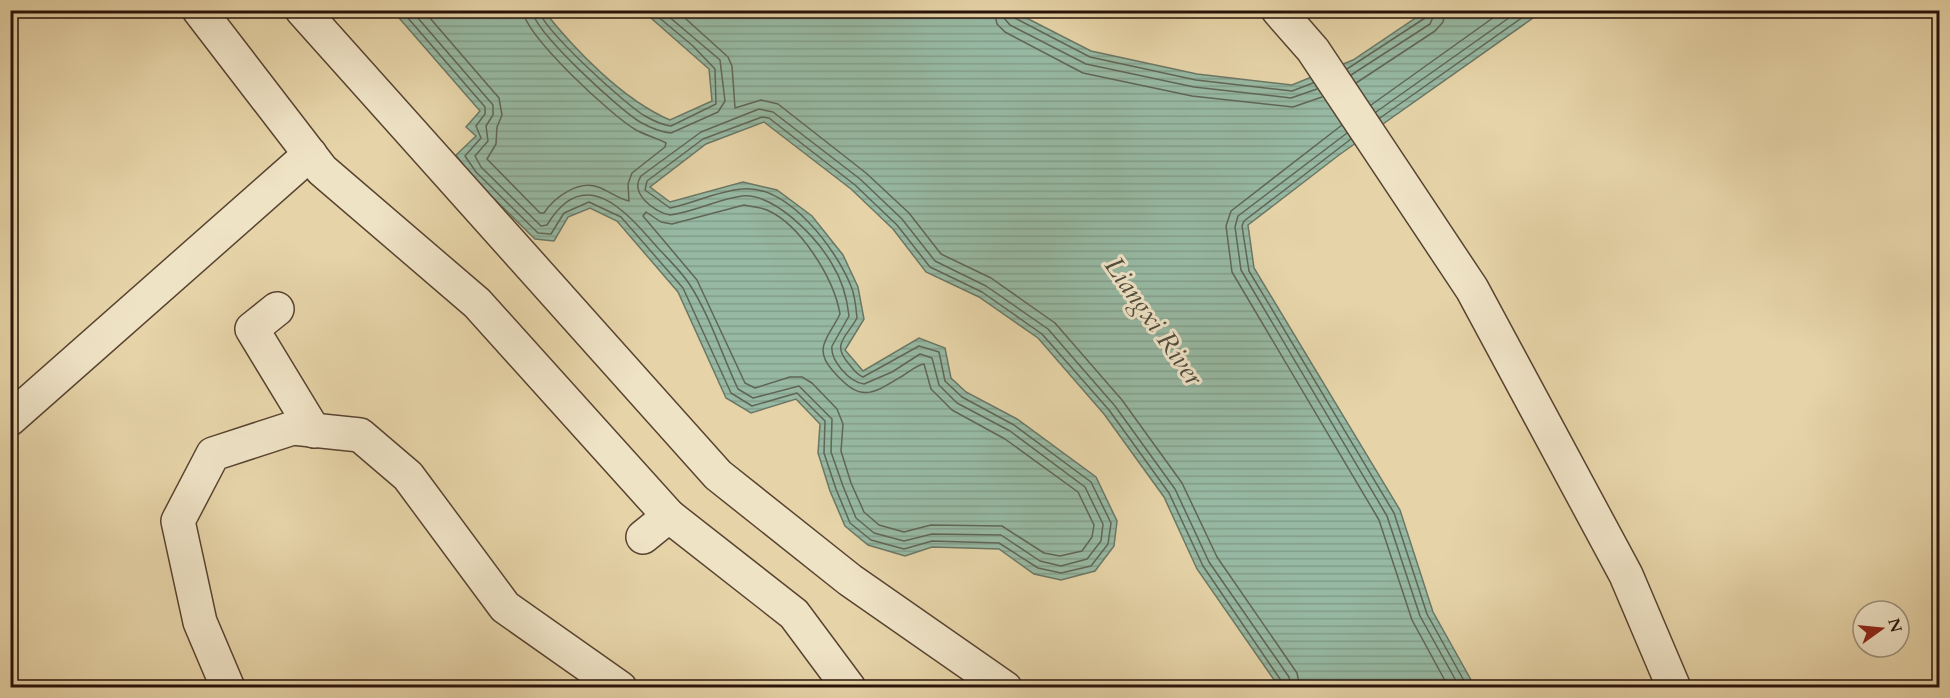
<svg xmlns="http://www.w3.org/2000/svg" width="1950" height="698" font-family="Cardo,serif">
  <defs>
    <pattern id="water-rules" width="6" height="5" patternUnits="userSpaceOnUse" patternTransform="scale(1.5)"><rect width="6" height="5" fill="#97b9a3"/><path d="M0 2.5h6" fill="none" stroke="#829e8b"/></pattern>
  </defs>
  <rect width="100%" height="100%" fill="#e6d4a8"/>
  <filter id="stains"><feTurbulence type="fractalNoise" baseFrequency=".00333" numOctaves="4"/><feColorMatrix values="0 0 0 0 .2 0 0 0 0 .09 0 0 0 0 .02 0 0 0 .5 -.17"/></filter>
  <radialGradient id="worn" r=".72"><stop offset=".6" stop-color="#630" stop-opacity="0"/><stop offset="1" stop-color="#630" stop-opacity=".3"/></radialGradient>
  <path fill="url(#water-rules)" stroke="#6b7765" stroke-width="1.5" d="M393,11H544C575,50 623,100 670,120L712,101L709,69L643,11H1013L1091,51L1197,74L1292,85L1353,60L1426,11H1543L1339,155L1248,225L1254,268L1400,510L1433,612L1475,687H1279L1197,569L1164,497L1104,414L1038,338L979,297L926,272L893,229L851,189L764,122L706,144L650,187L670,202L743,182L777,190L812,216L843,255L858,287L864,319L845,350L863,371L919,338L945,348L951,378L966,392L1017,419L1096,477L1117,521L1114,546L1095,571L1061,580L1034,574L999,549L932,547L905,556L868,545L845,526L830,491L818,453L820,424L796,399L751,413L726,398L678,292L617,221L590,208L568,217L554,241L535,239L471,176L456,155L476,136L466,127L480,111Z"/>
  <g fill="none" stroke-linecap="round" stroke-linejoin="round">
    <g stroke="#606656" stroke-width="1.5">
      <path d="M401,10L485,107V114L476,126L481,138L465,156L476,172L538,233L551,234L564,213L589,202L621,217L683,288L731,393L752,406L797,393L825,421L824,453L836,489L850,523L871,540L904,549L932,541L999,543L1038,568L1061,573L1091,566L1108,544L1111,523L1091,482L1014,425L962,397L945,381L939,352L919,346L863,377C857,375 853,369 849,364C831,344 846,338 857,318C856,307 855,295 851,286C836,249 788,184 742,189C718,191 694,203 670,208L645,190L647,181L703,139L762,117L769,118L855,185L897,225L930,267L982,292L1042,334L1109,410L1169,493L1203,566L1282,682L1284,688"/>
      <path d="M411,10L493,105V115L486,126L488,141L475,156L481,167L541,226L547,225C584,163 625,210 657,247C668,259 681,271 690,285C710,316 722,355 738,389L753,398L799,386L832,419L831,452L843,486L856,518L874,533L904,541L932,534L1001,535L1040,561L1061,566L1087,559L1101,541L1103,524L1085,487L1010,431L957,403L939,385L932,358L920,354L892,372L864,384C849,382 830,360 832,346L849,316C847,297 842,280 832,264C817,238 775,193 742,196C718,199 695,212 670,215C654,212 629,193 641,176L701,132L759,109L773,112L860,179L902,219L935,261L986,286L1048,329L1115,406L1175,489L1209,562L1289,677L1291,688"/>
      <path d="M423,10L499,98L502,115L497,127L496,144L487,159L540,213H544C554,197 579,180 598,187C609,191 619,199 629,201L628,184L632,173L665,147L666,143C657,138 645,135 636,130C613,117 524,35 523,10"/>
      <path d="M532,10C533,31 620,110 640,122C649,127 661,132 671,133L718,112L725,101L720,60L661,10"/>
      <path d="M539,10C541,28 627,106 645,116C652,120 663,125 671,126L716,104L715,69L693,46L650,10"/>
      <path d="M676,10L728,57L732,66L735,108L761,100L778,104L866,173L909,213L941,254L991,278L1055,323L1122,400L1182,483L1217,557L1297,673L1300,688"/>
      <path d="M994,10L997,24L1005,32L1083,73L1192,96L1293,107L1322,97"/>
      <path d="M1003,10L1004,18L1010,25L1086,64L1194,87L1291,98L1317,89"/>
      <path d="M1011,10L1013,17L1090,57L1196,80L1292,91L1313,83"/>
      <path d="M1347,69L1425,18L1428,10"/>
      <path d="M1351,75L1430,24L1436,10"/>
      <path d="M1356,83L1435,31L1443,22L1445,10"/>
      <path d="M1371,105L1504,10"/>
      <path d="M1376,112L1520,10"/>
      <path d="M1380,118L1533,10"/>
      <path d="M1342,125L1231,211L1226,226L1232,272L1379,520L1412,620L1449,688"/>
      <path d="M1347,133L1238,216L1235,227L1241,270L1387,516L1420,616L1460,688"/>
      <path d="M1351,139L1244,221L1242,226L1249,271L1394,513L1427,614L1468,688"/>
      <path d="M744,205C751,207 760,207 767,210C801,225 834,279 840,314C829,337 812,348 833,371C861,403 871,395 904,375C910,371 917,365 924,364L931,389L952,410L1005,439L1078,492L1094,525L1092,537L1082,551L1060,556L1044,553L1002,526L931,525L904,532L879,525L864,512L851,483L841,451L843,424L837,409L812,383L802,377H790L755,388L745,383L697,280L643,216L646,212L661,222L672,224Z"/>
    </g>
    <g stroke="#584331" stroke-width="36">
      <g id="minor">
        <path d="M199,10L322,170L477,303L669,516"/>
        <path d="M302,10L718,475L850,580L1005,688"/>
        <path d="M1278,10L1313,50L1472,289L1626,575L1674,688"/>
        <path d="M277,309L252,329L314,431"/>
        <path d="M10,419L310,154"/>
        <path d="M643,537L669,516L794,614L849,688"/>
        <path d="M228,688L200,622L178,521L213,454L293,428L360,435L408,476L505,607L620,688"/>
      </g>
    </g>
    <use href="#minor" stroke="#efe3c6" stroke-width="33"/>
  </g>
  <g text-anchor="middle" stroke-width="6" stroke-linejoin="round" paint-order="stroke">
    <g font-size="27" font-style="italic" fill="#4f4d3f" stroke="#efe3c6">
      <text transform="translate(1154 321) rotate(55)" y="9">Liangxi River</text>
    </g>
  </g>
  <rect width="1950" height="698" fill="none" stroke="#e6d4a8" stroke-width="36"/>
  <rect x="12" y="12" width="1926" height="674" fill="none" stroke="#281309" stroke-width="3"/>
  <rect x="18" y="18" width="1914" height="662" fill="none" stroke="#281309" stroke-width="1.5"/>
  <g transform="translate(1881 629) rotate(75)"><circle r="28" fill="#efe3c6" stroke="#9f907a" stroke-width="1.5"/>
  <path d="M0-4.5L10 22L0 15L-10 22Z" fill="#8f2418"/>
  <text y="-9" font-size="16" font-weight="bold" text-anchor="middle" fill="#281309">N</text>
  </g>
  <rect width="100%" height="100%" filter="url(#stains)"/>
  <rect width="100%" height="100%" fill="url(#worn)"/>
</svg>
